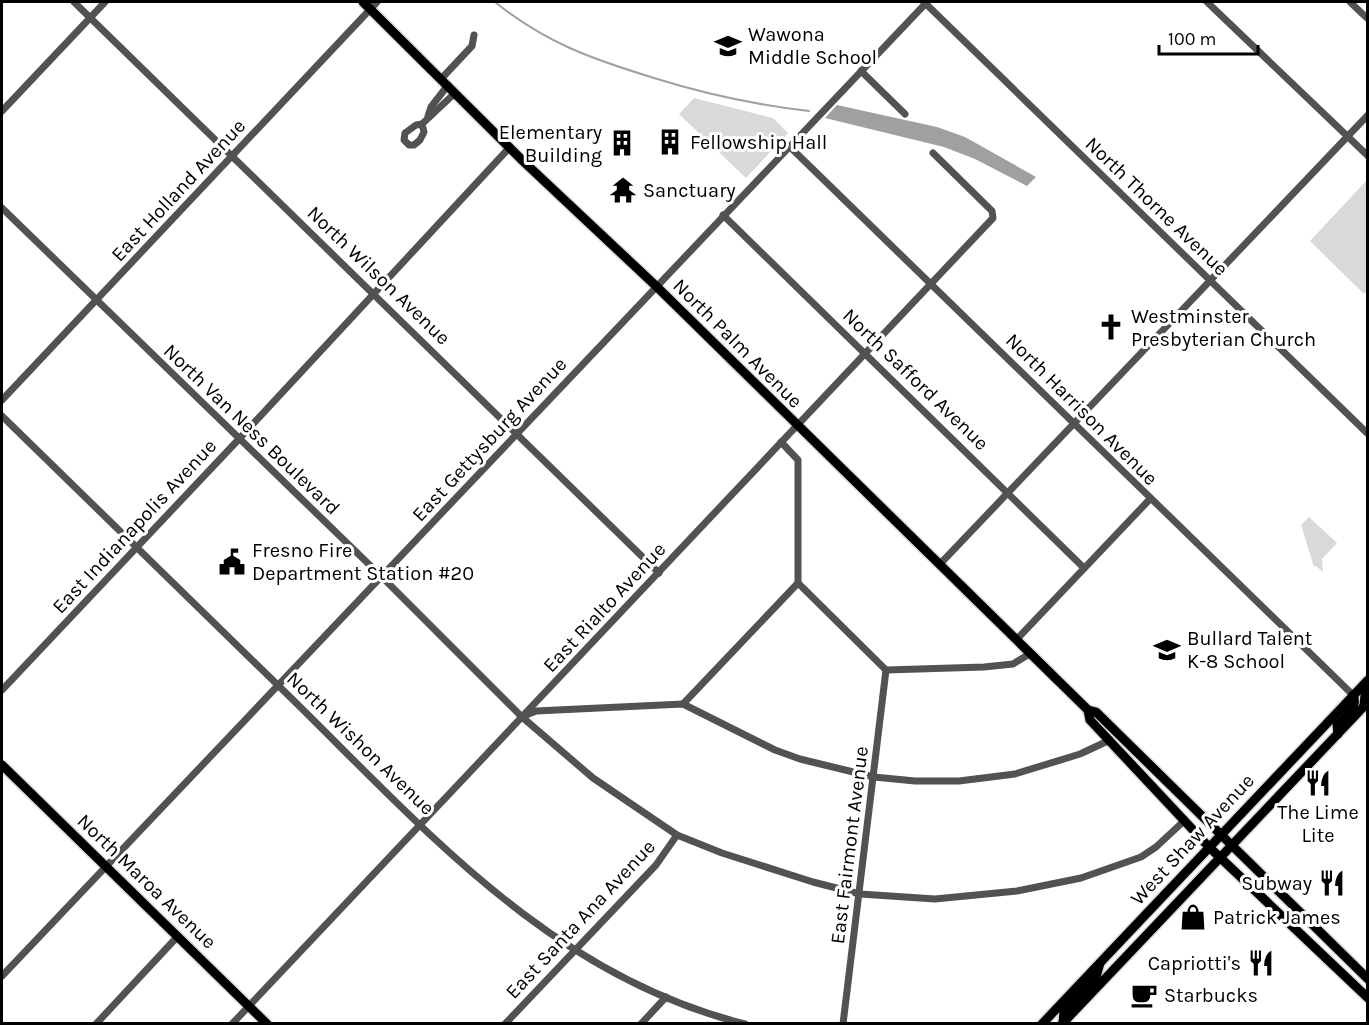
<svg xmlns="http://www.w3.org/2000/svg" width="1369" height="1025" font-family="Karla,sans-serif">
  <rect width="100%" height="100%" fill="#fff"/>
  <g fill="#d9d9d9">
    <path d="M694,98L773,118L788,133L746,178L679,114Z"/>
    <path d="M1367,180L1368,290L1364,294L1310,241Z"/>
    <path d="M1309,517L1337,543L1322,559L1323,572L1316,566L1314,567L1301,525Z"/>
  </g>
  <path fill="#a0a0a0" d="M837,105L937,127L965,137L1036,177L1027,186L975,159L944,147L825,118Z"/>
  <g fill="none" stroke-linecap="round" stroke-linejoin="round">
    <path stroke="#a0a0a0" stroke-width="2" d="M495,2C546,43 592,59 654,78C705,94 756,105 809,111"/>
    <g stroke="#dbdbdb" stroke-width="12">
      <g id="major">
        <path d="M363,2L524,162L656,286L1088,710L1096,712L1368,979"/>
        <path d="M1364,705L1365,695L1368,691"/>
        <path d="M1088,710L1090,720L1209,847L1368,998"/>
        <path d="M1338,734L1337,725C1345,716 1359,707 1353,695"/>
        <path d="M2,765L267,1024"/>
        <path d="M1063,1023L1064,1011L1096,977L1100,963"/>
        <path d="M1042,1024L1368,680"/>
        <path d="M1062,1024L1368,702"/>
      </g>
    </g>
    <g stroke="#525252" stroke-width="7">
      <path d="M74,2L659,573"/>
      <path d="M924,2L1368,434"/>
      <path d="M1207,2L1368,156"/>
      <path d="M1350,2L1368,19"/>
      <path d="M861,71L905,114"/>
      <path d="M441,79L472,46L474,35"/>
      <path d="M2,111L105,2"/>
      <path d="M428,116L431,107L448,85"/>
      <path d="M422,124L424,132L420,140L414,145H409L404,140L405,133L416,125L422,124L455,93"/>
      <path d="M789,146L1353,695"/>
      <path d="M2,208L382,577L522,717L593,778L677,835L722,853L813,882L860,894L935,899L1017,891L1081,878L1141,857L1156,847L1185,820"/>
      <path d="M723,215L1084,568"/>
      <path d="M2,400L377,2"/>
      <path d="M2,416C97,509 193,602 288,695C425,829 551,976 745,1024"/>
      <path d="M781,442L798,460V583L886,670L984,667L1013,664L1031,653"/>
      <path d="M940,564L1368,115"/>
      <path d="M1017,639L1150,499"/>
      <path d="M2,690L239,439L510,147"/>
      <path d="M683,704L798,583"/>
      <path d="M524,716L536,711L683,704L775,750L800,759L874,777L915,781H959L1015,774L1080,754L1110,740"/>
      <path d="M2,976L927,2"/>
      <path d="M96,1024L178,936"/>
      <path d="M232,1024L993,218L992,211L933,153"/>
      <path d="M505,1024L656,865L677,835"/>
      <path d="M641,1024L666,997"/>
      <path d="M843,1024L886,670"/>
    </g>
    <use href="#major" stroke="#000" stroke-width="9"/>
  </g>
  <defs>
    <g id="school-bare" transform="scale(2.07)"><path d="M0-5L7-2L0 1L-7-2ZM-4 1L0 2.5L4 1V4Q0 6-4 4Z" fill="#000" stroke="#fff" stroke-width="2.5" paint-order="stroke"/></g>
    <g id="building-bare" transform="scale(2.07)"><path d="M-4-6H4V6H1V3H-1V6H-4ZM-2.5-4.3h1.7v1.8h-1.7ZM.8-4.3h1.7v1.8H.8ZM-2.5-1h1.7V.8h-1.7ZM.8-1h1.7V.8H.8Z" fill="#000" stroke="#fff" stroke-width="2.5" paint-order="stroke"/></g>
    <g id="temple-bare" transform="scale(2.07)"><path d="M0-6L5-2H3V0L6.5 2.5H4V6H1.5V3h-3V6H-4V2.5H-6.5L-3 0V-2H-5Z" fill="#000" stroke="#fff" stroke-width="2.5" paint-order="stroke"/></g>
    <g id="church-bare" transform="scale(2.07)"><path d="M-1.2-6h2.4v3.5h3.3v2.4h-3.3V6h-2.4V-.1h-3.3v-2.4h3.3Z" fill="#000" stroke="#fff" stroke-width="2.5" paint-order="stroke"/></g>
    <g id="civic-bare" transform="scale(2.07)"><path d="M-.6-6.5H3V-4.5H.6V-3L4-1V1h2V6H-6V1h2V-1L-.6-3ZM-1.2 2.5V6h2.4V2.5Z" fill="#000" stroke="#fff" stroke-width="2.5" paint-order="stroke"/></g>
    <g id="restaurant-bare" transform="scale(2.07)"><path d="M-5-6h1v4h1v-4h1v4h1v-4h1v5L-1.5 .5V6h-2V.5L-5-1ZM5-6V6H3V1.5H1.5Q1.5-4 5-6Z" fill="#000" stroke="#fff" stroke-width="2.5" paint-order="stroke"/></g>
    <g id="shop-bare" transform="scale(2.07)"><path d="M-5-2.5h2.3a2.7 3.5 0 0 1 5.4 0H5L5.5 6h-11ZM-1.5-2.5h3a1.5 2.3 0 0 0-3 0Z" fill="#000" stroke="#fff" stroke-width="2.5" paint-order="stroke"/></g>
    <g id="cafe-bare" transform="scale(2.07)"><path d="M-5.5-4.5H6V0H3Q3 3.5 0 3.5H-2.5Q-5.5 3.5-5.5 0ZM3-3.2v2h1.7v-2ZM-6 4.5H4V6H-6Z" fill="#000" stroke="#fff" stroke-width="2.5" paint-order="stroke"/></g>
  </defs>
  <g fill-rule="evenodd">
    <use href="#school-bare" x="728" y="46"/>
    <use href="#building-bare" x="670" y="142"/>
    <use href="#building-bare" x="622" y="143"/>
    <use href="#temple-bare" x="623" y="190"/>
    <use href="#church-bare" x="1111" y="327"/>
    <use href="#civic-bare" x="232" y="562"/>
    <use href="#school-bare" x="1167" y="650"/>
    <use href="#restaurant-bare" x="1318" y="783"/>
    <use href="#restaurant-bare" x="1332" y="883"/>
    <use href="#shop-bare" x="1193" y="917"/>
    <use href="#restaurant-bare" x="1261" y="963"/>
    <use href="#cafe-bare" x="1144" y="995"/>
  </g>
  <g text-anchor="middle" stroke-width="6" stroke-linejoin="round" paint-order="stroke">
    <g font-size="20" fill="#000" stroke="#fff" text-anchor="start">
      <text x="748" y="41">Wawona<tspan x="748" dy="23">Middle School</tspan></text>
      <text x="602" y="139" text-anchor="end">Elementary<tspan x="602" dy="23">Building</tspan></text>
      <text x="690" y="149">Fellowship Hall</text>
      <text x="643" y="197">Sanctuary</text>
      <text x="1131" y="323">Westminster<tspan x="1131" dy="23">Presbyterian Church</tspan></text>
      <text x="252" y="557">Fresno Fire<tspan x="252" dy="23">Department Station #20</tspan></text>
      <text x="1187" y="645">Bullard Talent<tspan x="1187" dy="23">K-8 School</tspan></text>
      <text x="1318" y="819" text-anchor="middle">The Lime<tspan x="1318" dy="23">Lite</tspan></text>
      <text x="1312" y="890" text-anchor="end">Subway</text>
      <text x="1213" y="924">Patrick James</text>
      <text x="1241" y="970" text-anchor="end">Capriotti's</text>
      <text x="1164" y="1002">Starbucks</text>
    </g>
    <g font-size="20" fill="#000" stroke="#fff">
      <text transform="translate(178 190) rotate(-47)" y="7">East Holland Avenue</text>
      <text transform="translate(1157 206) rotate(44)" y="7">North Thorne Avenue</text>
      <text transform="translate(379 275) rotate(44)" y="7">North Wilson Avenue</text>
      <text transform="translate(738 343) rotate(45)" y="7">North Palm Avenue</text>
      <text transform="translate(916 379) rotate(44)" y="7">North Safford Avenue</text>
      <text transform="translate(1082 409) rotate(45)" y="7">North Harrison Avenue</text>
      <text transform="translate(252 429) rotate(44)" y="7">North Van Ness Boulevard</text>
      <text transform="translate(489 439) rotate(-47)" y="7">East Gettysburg Avenue</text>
      <text transform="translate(134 526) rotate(-47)" y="7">East Indianapolis Avenue</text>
      <text transform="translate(604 607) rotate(-47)" y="7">East Rialto Avenue</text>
      <text transform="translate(361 743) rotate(44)" y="7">North Wishon Avenue</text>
      <text transform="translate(1192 839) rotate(-47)" y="7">West Shaw Avenue</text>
      <text transform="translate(849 845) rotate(-83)" y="7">East Fairmont Avenue</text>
      <text transform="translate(147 881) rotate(44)" y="7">North Maroa Avenue</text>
      <text transform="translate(580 919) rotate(-47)" y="7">East Santa Ana Avenue</text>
    </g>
  </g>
  <rect width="1369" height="1025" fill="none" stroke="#000000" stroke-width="6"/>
  <path d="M1159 45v9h99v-9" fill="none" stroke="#000000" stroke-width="3"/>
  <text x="1168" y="45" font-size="18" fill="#000000" stroke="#ffffff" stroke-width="4.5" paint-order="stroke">100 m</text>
</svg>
